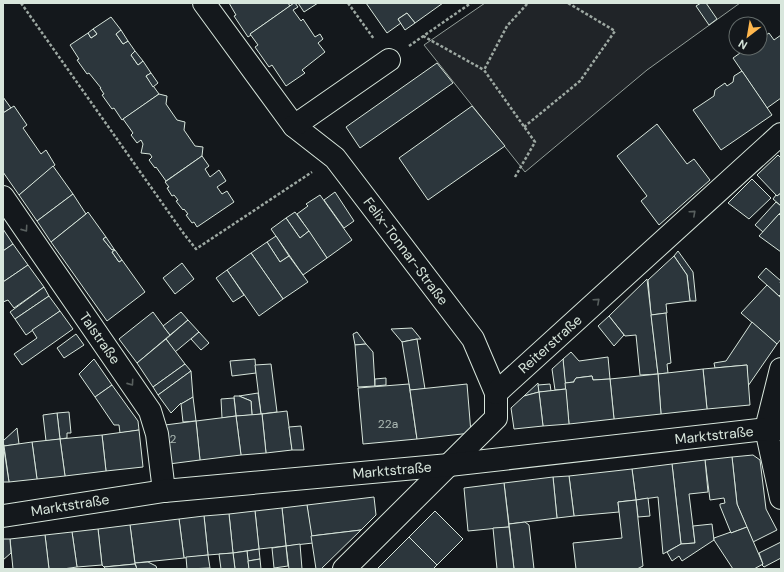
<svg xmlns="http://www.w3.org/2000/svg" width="784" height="572" font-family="'DM Sans',sans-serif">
  <rect width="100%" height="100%" fill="#14181c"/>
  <path fill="#202428" stroke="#939e99" d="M485,3H740L647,70L525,172L424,45Z"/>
  <g fill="#2c363c" stroke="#d8e6dc">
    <path d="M229,3H288L290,6L250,34L251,35L248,37L234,16L236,15Z"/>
    <path d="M294,3H295L298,7L293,10L301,21L303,19L315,37L320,34L323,39L318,43L325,52L302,70L305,73L286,86L272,65L269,67L255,47L258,45L250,34Z"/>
    <path d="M298,3H318L304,12Z"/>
    <path d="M366,3H443L415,23L407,13L398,19L401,23L387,33Z"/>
    <path d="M701,3H706L717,19L709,25L696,6Z"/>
    <path d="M407,13L415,23L405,30L398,19Z"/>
    <path d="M111,17L121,30L116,34L123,44L128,41L135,51L131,55L138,65L143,61L151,73L146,76L159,94L122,120L114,108L112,109L102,95L104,94L100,88H101L89,73L87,74L77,60L79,59L70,45L88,33L91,38L97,34L93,29Z"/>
    <path d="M93,29L97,34L91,38L88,33Z"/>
    <path d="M121,30L128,41L123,44L116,34Z"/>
    <path d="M769,33L774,40L781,35V98L767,108L733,58L747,48H760V39Z"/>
    <path d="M135,51L143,61L138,65L131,55Z"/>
    <path d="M437,63L453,83L360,148L346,127Z"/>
    <path d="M742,71L772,115L721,150L693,110L714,96L715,90L725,83L727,86L733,82L734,76Z"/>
    <path d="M151,73L158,83L153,87L146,76Z"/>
    <path d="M159,94L167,96L166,104L177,120L185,122L184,130L195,146L203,147L202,156L166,181L156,167L155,168L149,160L152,157L150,154L141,153L143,144L141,140L137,143L131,135L133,133L123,119Z"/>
    <path d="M3,97L11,108L3,113Z"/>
    <path d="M14,106L27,125L23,128L41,154L46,150L55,165L19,195L3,172V113Z"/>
    <path d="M472,106L505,146L428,200L399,158Z"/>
    <path d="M657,124L687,164L694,159L710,180L659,225L641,201L647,196L617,156Z"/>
    <path d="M778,155L781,158V193L777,196L757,175Z"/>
    <path d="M202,156L209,166L205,169L210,177L219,170L226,181L217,187L222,194L227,191L234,202L197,227L194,222L192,223L186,215L188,214L184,209L183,210L176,201L178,200L174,195L172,196L167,188L169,187L165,182Z"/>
    <path d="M53,166L73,194L37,221L19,195Z"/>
    <path d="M752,179L771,198L749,219L728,203Z"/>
    <path d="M335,192L354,221L344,228L324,200Z"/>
    <path d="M781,193V204L780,205L773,199L776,195L777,196Z"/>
    <path d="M73,194L86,214L51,242L37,221Z"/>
    <path d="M320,195L352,240L327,258L297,214L308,206L306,204Z"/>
    <path d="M776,202L781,206V212L763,232L755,225Z"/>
    <path d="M88,212L106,237L103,239L112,250L114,249L115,250L112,252L119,262L122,260L145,292L107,321L51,242L86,214Z"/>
    <path d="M295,212L309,231L300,238L286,218Z"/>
    <path d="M779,214L781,216V252L759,236Z"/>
    <path d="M286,218L300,238L309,231L327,258L303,275L271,229Z"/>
    <path d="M3,229L13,244L3,251Z"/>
    <path d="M276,236L289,256L280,262L267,242Z"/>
    <path d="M106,237L114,249L112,250L103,239Z"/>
    <path d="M267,242L280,262L289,256L308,282L283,299L251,253Z"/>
    <path d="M13,244L28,265L3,282V251Z"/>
    <path d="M115,250L122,260L119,262L112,252Z"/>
    <path d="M678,251L693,272L696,301H690L687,275L674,256Z"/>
    <path d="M251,253L283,299L259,316L227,270Z"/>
    <path d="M674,256L687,275L690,301L666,304L667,313L651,315L648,280Z"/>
    <path d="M182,263L194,279L175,294L163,278Z"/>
    <path d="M28,265L44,287L14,308L8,300L3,302V282Z"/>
    <path d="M766,268L781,281L780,283H781V294L779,296L758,277Z"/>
    <path d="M227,270L244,295L233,302L216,278Z"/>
    <path d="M647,279L658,374L640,375L636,335L625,336L609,316Z"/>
    <path d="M767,285L781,298V339L777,344L741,313Z"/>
    <path d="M44,287L49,296L15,319L10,312Z"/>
    <path d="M49,296L60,311L26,335L15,319Z"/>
    <path d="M60,311L73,329L22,365L14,354L37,338L32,330Z"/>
    <path d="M153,312L170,335L137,363L119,339Z"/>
    <path d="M181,312L188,320L170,335L163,326Z"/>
    <path d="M666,313L671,363L667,364L668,373L658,374L651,315Z"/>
    <path d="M609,316L624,335L614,346L598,326Z"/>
    <path d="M188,320L199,332L175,352L166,339Z"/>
    <path d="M752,322L777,344L748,386L747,365L715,368L714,363L726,361Z"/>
    <path d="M412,328L421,339H417L402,342L391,329Z"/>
    <path d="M199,332L209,343L201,350L191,339Z"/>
    <path d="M357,332L366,344L355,345L353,334Z"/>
    <path d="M76,334L84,345L64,358L57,348Z"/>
    <path d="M166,339L185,364L153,387L137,363Z"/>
    <path d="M417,339L425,389L410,390L402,342Z"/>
    <path d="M366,344L373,352L375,386L358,387L355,345Z"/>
    <path d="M571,352L579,361L608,357L610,379L593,380L592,376L576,378L574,381V382L565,383L563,359Z"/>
    <path d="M94,359L112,385L95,397L79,374Z"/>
    <path d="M255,359L256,373L232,376L230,361Z"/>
    <path d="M563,359L566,389L555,390L552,369Z"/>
    <path d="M185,364L191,371L158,395L153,387Z"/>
    <path d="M271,364L277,412L261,414L255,365Z"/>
    <path d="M747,365L750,405L707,409L703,369Z"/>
    <path d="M703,369L707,409L661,414L658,374Z"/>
    <path d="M191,371L193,397L181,404V403L171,413L158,395Z"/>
    <path d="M658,374L661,414L614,419L610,379Z"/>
    <path d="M592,376L593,380L610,379L614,419L569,424L565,383L574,382V381L576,378Z"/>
    <path d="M386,378V385L375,386V379Z"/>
    <path d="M538,383L539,392L524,396Z"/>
    <path d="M409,384L417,439L363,444L358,388Z"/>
    <path d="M467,384L471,433L417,439L410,390Z"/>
    <path d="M550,384L551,391L539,392L538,385Z"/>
    <path d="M112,385L138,421L139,430L120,433L119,425H114L95,397Z"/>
    <path d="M566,389L569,424L543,426L539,392Z"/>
    <path d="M539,392L543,426L514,429L511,408L524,396Z"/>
    <path d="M258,393L261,414L252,415L251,401L239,396Z"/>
    <path d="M234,396H239L251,401L252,415L236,416Z"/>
    <path d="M193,397L196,421L183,422L181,404Z"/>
    <path d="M234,398L236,416L222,418L221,399Z"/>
    <path d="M287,411L292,450L266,453L262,414Z"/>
    <path d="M69,412L71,433H67V438L60,439L57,413Z"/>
    <path d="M57,413L60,439L46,441L43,415Z"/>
    <path d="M262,414L266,453L241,455L236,416Z"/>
    <path d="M236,416L241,455L200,460L196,421Z"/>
    <path d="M196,421L200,460L169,464L165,425Z"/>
    <path d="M301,426L304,450H292L289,427Z"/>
    <path d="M17,428L19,444L4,446L3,441Z"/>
    <path d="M139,430L143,467L106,471L102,435Z"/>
    <path d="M102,435L106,471L65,476L60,439Z"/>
    <path d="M60,439L65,476L37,479L32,442Z"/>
    <path d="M32,442L37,479L9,482L4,446Z"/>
    <path d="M3,443L9,482H3Z"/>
    <path d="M753,455L760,460L766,509L777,530L753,542L737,504L732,457Z"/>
    <path d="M732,457L737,504L747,527L731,533L720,506V504L725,503L724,498L710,500L705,460Z"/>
    <path d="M705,460L708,492L689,494L695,543L681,544L672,464Z"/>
    <path d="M672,464L681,544L663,554L658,497L636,500L632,469Z"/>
    <path d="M632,469L636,500L618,502L619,512L574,516L569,476Z"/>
    <path d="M569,476L574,516L557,518L553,477Z"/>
    <path d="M553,477L557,518L509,524L504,483Z"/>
    <path d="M504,483L509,527L468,531L464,488Z"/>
    <path d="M374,497L376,515L361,530L311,536L307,505Z"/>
    <path d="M648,498L650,516L638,517L636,500Z"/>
    <path d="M636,500L643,566L637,569H576L573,543L622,538L618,502Z"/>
    <path d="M307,505L313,543L286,546L282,508Z"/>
    <path d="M282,508L286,546L259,549L255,511Z"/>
    <path d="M255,511L259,549L233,553L229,514Z"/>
    <path d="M435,511L463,539L437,565L409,537Z"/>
    <path d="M229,514L233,553L208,555L204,516Z"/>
    <path d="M204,516L208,555L184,558L179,519Z"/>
    <path d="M179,519L184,558L135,563L130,525Z"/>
    <path d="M525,522L529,525L534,569H514L509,524Z"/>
    <path d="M712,524L714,540L682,561L679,556L672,561L667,552L681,544L695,543L693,526Z"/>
    <path d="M130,525L135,564L104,567L102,565L98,529Z"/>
    <path d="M509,527L514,569H497L493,528Z"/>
    <path d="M747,527L763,564L754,569H733L714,540V538L731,532V533Z"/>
    <path d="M98,529L102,565L77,567L72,532Z"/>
    <path d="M361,530L321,569H316L311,536Z"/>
    <path d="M72,532L77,567L63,569H49L45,535Z"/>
    <path d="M45,535L49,569H13L10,539Z"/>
    <path d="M409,537L437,565L433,569H377Z"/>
    <path d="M3,539H10L11,553L3,560Z"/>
    <path d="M781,542V558L764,567L762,565L763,564L759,553Z"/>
    <path d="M300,544L302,569H289L286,546Z"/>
    <path d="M286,546L288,566L274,568L272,548Z"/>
    <path d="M259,549L260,559L248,561L247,551Z"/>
    <path d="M247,551L249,569H235L233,553Z"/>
    <path d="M233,553L235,569H221L219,554Z"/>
    <path d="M208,555L210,568L187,569L186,557Z"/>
    <path d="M260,559L261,569H249L248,561Z"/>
    <path d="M148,562L156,566L157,569H137L135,563Z"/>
    <path d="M135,564L137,569H106L104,567Z"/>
  </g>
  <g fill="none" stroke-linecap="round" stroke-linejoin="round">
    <g stroke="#d8e6dc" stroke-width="24">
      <g id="minor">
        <path d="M204,3L294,126L335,158L473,339L496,393V418L344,569"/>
        <path d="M294,126L389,60"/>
        <path d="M3,197L150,411L157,434L164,491"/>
        <path d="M781,369L766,429L781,498"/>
        <path d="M496,393L781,134"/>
        <path d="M3,516L164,491L449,465L766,429H781"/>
      </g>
    </g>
    <g stroke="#9da8a2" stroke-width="2.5" stroke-dasharray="3 2" stroke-linecap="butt">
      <path d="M21,3L184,234L196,249L312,172"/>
      <path d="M348,3L374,39"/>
      <path d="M423,36L484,70"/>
      <path d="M409,46L471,3"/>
      <path d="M524,127L580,81L615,31L568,3"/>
      <path d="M515,177L535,142L484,70L507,26L528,3"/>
    </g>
    <use href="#minor" stroke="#14181c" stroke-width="22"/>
  </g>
  <defs><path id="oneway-chevron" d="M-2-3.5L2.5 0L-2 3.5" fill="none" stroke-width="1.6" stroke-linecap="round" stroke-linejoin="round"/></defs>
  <g stroke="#59605f">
    <use href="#oneway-chevron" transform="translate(693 213) rotate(-42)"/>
    <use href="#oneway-chevron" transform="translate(25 229) rotate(55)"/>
    <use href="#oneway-chevron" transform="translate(597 301) rotate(-42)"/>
    <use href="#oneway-chevron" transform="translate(131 383) rotate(55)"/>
  </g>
  <g text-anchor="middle" stroke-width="3" stroke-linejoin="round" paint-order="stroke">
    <g font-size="12" fill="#adbab4">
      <text x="388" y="428">22a</text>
      <text x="173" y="443">2</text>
    </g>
    <g font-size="14" fill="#d8e6dc" stroke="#14181c">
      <text transform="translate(406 251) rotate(53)" y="5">Felix-Tonnar-Straße</text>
      <text transform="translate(100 338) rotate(55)" y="5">Talstraße</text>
      <text transform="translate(550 344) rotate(-42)" y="5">Reiterstraße</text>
      <text transform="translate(714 435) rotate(-6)" y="5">Marktstraße</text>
      <text transform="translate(392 470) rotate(-5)" y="5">Marktstraße</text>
      <text transform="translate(70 505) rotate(-9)" y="5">Marktstraße</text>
    </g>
  </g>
  <rect width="784" height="572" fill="none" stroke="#d8e6dc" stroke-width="8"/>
  <g transform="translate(748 36) rotate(211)"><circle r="19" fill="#14181c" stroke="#626a69"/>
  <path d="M0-3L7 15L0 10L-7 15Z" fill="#ffb74d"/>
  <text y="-6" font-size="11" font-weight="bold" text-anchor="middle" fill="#d8e6dc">N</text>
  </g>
</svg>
